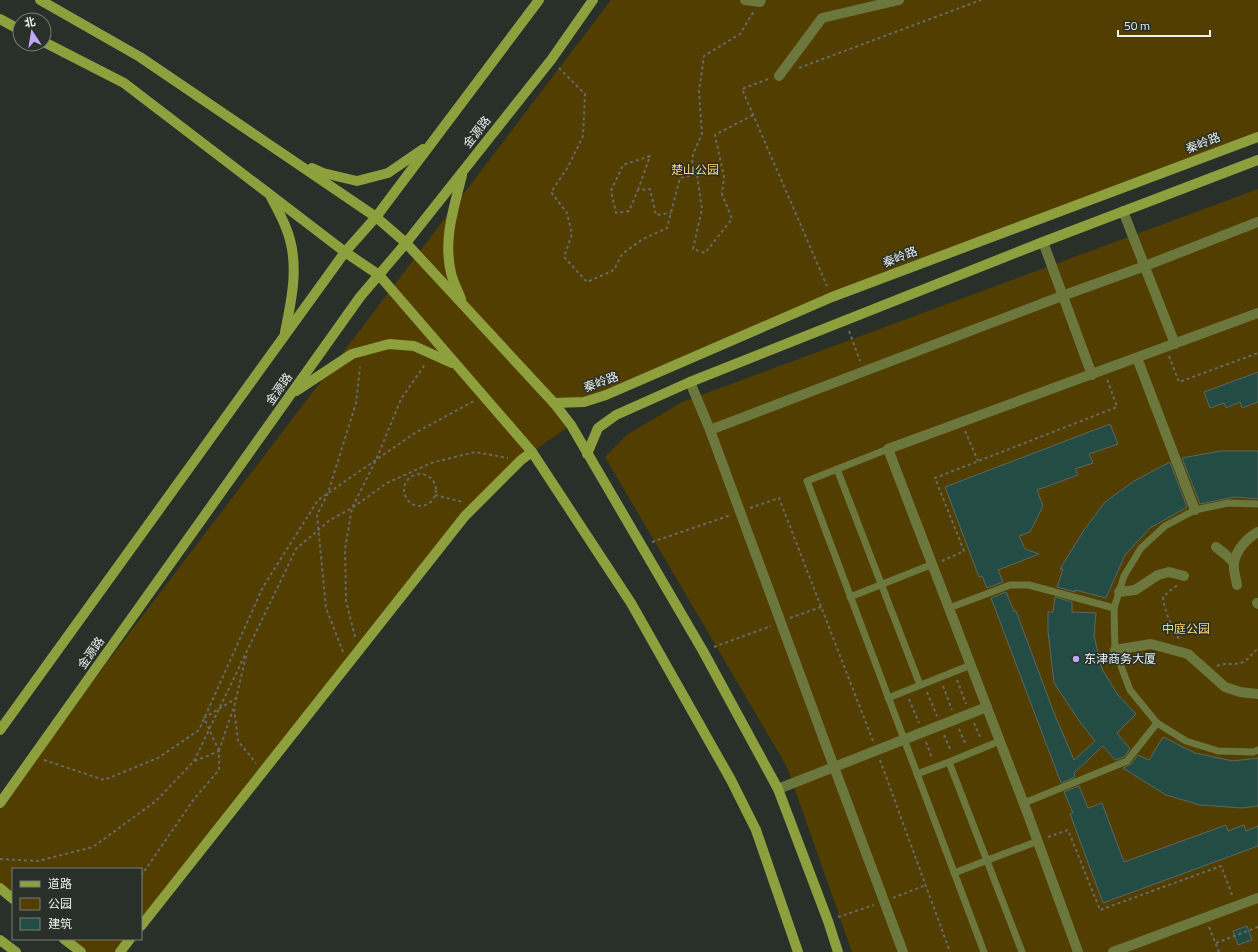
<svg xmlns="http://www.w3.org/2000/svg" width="1258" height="952" font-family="'Titillium Web','Noto Sans SC',sans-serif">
  <rect width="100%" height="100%" fill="#283029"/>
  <g fill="#523e00">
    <path d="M611,0H1258V137L832,297L606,395L554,403L571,425L532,452L465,516L141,926V869H13V899L0,888V803Z"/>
    <path d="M1258,189V952H852L787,767L605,457L628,434L682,402Z"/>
    <path d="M64,939H130L120,952H81Z"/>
  </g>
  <g fill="#224c44" stroke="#5b6764">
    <path d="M1258,372V402L1242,408L1240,402L1226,408L1224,403L1210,408L1204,392Z"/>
    <path d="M1110,424L1118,444L1089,454L1093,463L1075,469L1078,475L1037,490L1043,506L1030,532L1019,536L1025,549L1039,554L998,570L1003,582L987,588L982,576L979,577L945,487Z"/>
    <path d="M1220,451H1258V499L1234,497L1200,504L1182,458Z"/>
    <path d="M1170,462L1187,507L1150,528L1125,555L1106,598L1075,590V592L1057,587L1063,569H1060L1084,530L1105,502L1134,481Z"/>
    <path d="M1006,592L1014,611H1016L1054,713L1074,760L1095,741L1080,722L1054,683L1048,631V612H1053L1055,597L1072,602V612L1096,613L1094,636L1102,669L1118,695L1136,714L1117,733L1130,749L1124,757L1115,760L1103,746L1074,773L1075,777L1061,783L991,598Z"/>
    <path d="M1163,737L1195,753L1233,761L1258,758V806L1241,808L1200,805L1166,795L1123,768L1131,764L1138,755L1149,760Z"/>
    <path d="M1079,786L1088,808L1102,803L1124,862L1226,825L1228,831L1244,825L1246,831L1258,826V846L1103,903L1070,814L1073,813L1064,792Z"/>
    <path d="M1247,926L1252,940L1238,945L1233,931Z"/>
  </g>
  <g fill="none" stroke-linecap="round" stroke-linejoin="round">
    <g stroke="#656c66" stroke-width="2" stroke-dasharray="3 3" stroke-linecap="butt">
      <path d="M559,68L585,94L583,136L568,167L551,192L567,213L572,234L564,257L587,282L614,270L622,254L643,239L667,228L680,178L697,174L702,209L693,249L705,253L732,219L722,194L724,177L715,135L753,115"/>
      <path d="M799,68L981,0"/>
      <path d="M768,79L742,89L827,286"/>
      <path d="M691,175L693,154L702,134L699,91L704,56L740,34L754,11"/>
      <path d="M638,190L650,156L623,165L611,191L616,213L629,211L638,190L650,189L656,215L671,213"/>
      <path d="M849,331L860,361"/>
      <path d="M1169,356L1179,382L1258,353"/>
      <path d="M965,431L978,461"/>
      <circle cx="420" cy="490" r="16"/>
      <path d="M435,495L463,502"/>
      <path d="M750,508L779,498L873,741"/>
      <path d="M652,542L731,515"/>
      <path d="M942,561L964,551L935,478L1117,407L1107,379"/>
      <path d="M1177,586L1174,587L1163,597C1165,614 1172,626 1180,641"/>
      <path d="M790,618L821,607"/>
      <path d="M355,637L346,601L345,549L352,508L376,460L401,399L426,363"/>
      <path d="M714,647L771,626"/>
      <path d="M343,652L326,608L317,515L328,493L356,403L360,367"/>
      <path d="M246,656L234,707L238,741L256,763"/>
      <path d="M1217,666C1225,662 1234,666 1243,662C1251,658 1252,652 1258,649"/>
      <path d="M957,680L966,704"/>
      <path d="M943,686L952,710"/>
      <path d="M927,692L937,716"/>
      <path d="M909,699L919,723"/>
      <path d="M974,723L981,739"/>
      <path d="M959,729L966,745"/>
      <path d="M944,735L951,751"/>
      <path d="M926,742L932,758"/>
      <path d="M219,751L204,718L235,699"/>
      <path d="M219,751L233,709"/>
      <path d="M44,760L104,780L158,758L199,730L263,587L318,500L415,433L474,401"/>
      <path d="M880,760L950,952"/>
      <path d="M1048,837L1068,830L1100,910L1221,866L1233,897"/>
      <path d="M0,859L38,861L93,847L156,801L194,761L296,549L330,520L352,508L387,483L431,463L475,452L508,458"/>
      <path d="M141,876L194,799L219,770V751L195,761"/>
      <path d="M893,898L926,885"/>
      <path d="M838,917L874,905"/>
      <path d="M1209,927L1219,952"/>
      <path d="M1216,943L1258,927"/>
    </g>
    <g stroke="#6b773c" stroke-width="7">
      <path d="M888,449L807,481L984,952"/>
      <path d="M837,469L920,685"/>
      <path d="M1258,504L1228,503L1195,510L1165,526L1141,548L1124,576L1114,608L1115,650L1130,690L1157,723L1186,741L1218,751L1253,752L1258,750"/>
      <path d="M850,597L933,564"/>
      <path d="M949,608L1010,585H1029L1114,608"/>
      <path d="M888,698L971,665"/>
      <path d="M1000,741L949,762L1022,952"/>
      <path d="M917,774L949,762"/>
      <path d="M1024,803L1127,761L1157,723"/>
      <path d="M954,873L1038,841"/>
    </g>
    <g stroke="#6b773c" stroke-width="10">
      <path d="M745,0L760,2L761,0"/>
      <path d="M779,76L822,18L899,0"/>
      <path d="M1123,211L1175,344"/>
      <path d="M1043,242L1092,375"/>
      <path d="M1137,358L1195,510"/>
      <path d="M690,382L710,430L834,767L903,952"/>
      <path d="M710,430L1062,296L1145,266L1258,222"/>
      <path d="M1216,547L1226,555L1234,563"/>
      <path d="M1237,585C1236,579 1233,569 1234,563C1236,550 1247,538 1258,532"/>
      <path d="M1119,592L1135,590L1158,575L1169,572L1184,576"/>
      <path d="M1257,603L1258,604"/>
      <path d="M1115,650L1151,644L1188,654L1225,687L1240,692L1258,694"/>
      <path d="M778,789L987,707"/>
      <path d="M1078,952L1027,812L888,449L1258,313"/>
      <path d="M1113,952L1258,898"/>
    </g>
    <g stroke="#8ea03d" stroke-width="10">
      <path d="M40,0L140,57L376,217L406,243L554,403L571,425L703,651L778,789L828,921L838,952"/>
      <path d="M0,19L20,30"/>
      <path d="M44,42L124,83L345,252L379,275L532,452L631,603L731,780L756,830L798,952"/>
      <path d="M312,168L323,173L357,181L388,173L423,149"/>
      <path d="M271,197C276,207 282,217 286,228C300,261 292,299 285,332"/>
      <path d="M461,299C458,291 453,282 451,273C443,239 454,208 462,175"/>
      <path d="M296,391L352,354L389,344L414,346L452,363"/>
      <path d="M554,403L584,402L606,395L832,297L1258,137"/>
      <path d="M587,454L598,428L616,415L690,382L1043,242L1258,160"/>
      <path d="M0,730L345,252L376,217L539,0"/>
      <path d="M0,803L360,297L406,243L551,60L593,0"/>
      <path d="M0,888L13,899"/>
      <path d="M141,926L465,516L521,460L532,452"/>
      <path d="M64,939L81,952"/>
      <path d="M0,940L16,952"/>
      <path d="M120,952L130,939"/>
    </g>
  </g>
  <circle fill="#bfa8f4" stroke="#283029" stroke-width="1.5" cx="1076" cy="659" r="4"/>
  <g text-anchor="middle" stroke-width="3" stroke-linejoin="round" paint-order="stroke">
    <g font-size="12" fill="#ebf0ec" stroke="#283029">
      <text transform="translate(477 132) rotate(-52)" y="4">金源路</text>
      <text transform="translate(1203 143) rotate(-21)" y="4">秦岭路</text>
      <text transform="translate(900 257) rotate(-21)" y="4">秦岭路</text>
      <text transform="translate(601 382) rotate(-20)" y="4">秦岭路</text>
      <text transform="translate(279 389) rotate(-55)" y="4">金源路</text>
      <text transform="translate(91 653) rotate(-55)" y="4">金源路</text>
    </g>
    <g font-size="12" fill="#fcd775" stroke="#283029">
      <text x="695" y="174">楚山公园</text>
      <text x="1186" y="633">中庭公园</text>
    </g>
    <g font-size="12" fill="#ebf0ec" stroke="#283029" text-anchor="start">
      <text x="1084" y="663">东津商务大厦</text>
    </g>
  </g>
  <rect x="12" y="868" width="130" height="72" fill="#283029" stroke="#767d77"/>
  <rect x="20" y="881" width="20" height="6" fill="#8ea03d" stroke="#767d77"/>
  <text x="48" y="888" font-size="12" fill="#ebf0ec">道路</text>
  <rect x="20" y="898" width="20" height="12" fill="#523e00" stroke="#767d77"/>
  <text x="48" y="908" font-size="12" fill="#ebf0ec">公园</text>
  <rect x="20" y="918" width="20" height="12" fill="#224c44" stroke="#767d77"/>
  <text x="48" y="928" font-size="12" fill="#ebf0ec">建筑</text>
  <g transform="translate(32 32) rotate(348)"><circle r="19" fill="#283029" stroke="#767d77"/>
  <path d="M0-3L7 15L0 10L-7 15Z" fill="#bfa8f4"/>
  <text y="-6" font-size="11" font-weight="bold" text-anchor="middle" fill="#ebf0ec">北</text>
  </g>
  <path d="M1118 30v6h92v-6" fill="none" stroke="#ebf0ec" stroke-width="2"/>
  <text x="1124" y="30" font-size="12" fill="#ebf0ec" stroke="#283029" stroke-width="3" paint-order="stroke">50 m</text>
</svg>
